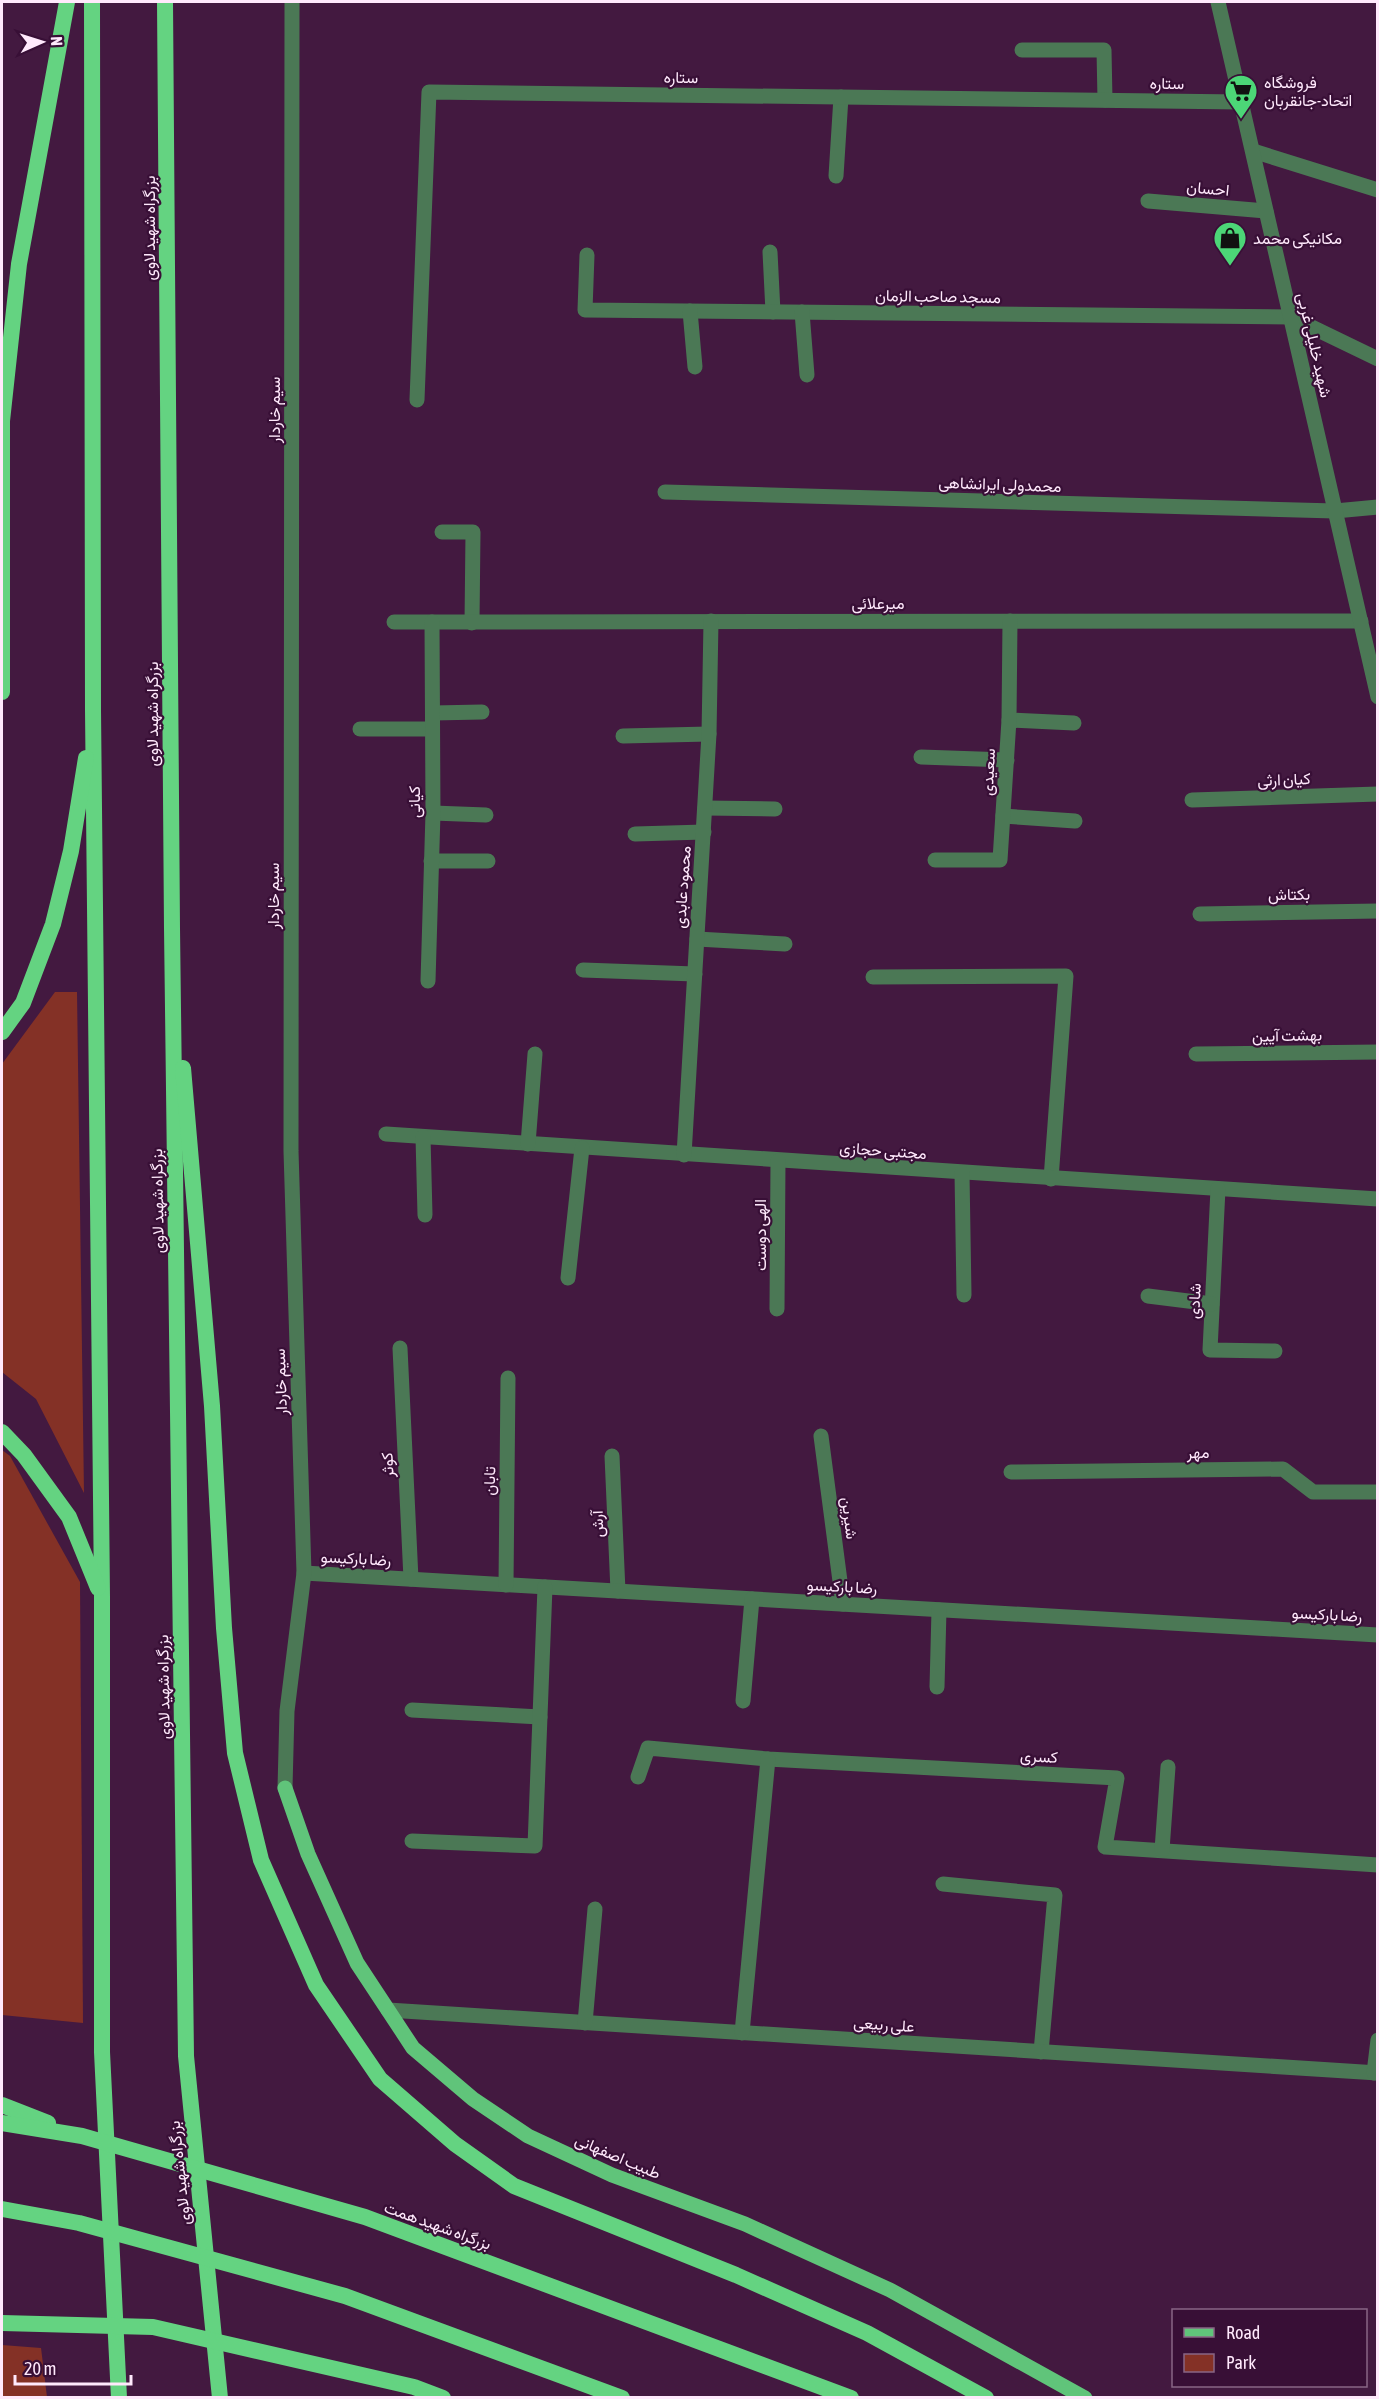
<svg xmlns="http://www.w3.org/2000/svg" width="1379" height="2399" font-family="'Asap Condensed',Vazirmatn,sans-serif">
  <rect width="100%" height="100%" fill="#431940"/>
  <g fill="#843126">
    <path d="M55,992H77L84,1493L36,1399L2,1372V1064Z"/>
    <path d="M2,1450L10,1456L80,1582L83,2023L2,2015Z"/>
    <path d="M2,2345L41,2348L47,2397H2Z"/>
  </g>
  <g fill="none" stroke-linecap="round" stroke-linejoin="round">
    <g stroke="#4b7855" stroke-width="15">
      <path d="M1022,50H1104L1105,100"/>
      <path d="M1253,151L1378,190"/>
      <path d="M836,176L841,97"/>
      <path d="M1148,201L1266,211"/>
      <path d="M770,252L773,312"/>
      <path d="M587,255L585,310L1291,317L1378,359"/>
      <path d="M690,311L695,367"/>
      <path d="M802,312L807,375"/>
      <path d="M417,400L429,92L1241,102"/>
      <path d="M665,492L1335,511L1378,507"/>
      <path d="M442,532H473L472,623"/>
      <path d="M394,622L1361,621"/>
      <path d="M433,713L482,712"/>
      <path d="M1009,720L1074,723"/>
      <path d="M360,729H432"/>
      <path d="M623,736L709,734"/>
      <path d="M921,757L1007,760"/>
      <path d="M1192,800L1378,794"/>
      <path d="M705,808L775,809"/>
      <path d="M433,813L486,815"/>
      <path d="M1003,816L1075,821"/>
      <path d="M635,834L704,832"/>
      <path d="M935,860H1000L1009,720L1010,621"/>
      <path d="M431,861H488"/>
      <path d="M1200,914L1378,911"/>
      <path d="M697,939L785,944"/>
      <path d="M583,970L695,974"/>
      <path d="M873,977L1066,976L1051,1179"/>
      <path d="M428,981L433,813L432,622"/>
      <path d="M1196,1054L1378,1052"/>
      <path d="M386,1134L1378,1199"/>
      <path d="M423,1137L425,1215"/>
      <path d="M528,1144L535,1054"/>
      <path d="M684,1155L709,734L711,621"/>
      <path d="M962,1173L964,1295"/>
      <path d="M1218,1189L1210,1350L1275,1351"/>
      <path d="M568,1278L582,1148"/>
      <path d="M1148,1296L1212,1304"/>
      <path d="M777,1309L778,1161"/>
      <path d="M400,1348L411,1579"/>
      <path d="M821,1436L843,1604"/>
      <path d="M612,1456L618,1591"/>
      <path d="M1011,1472L1283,1469L1313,1492H1378"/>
      <path d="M304,1573L1378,1635"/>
      <path d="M506,1585L508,1378"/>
      <path d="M937,1687L939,1610"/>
      <path d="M743,1701L752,1599"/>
      <path d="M412,1710L540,1717"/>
      <path d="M638,1777L648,1748L768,1759L1117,1778L1105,1847L1378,1865"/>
      <path d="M412,1841L535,1846L545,1587"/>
      <path d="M1162,1850L1168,1767"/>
      <path d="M943,1884L1055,1895L1041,2052"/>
      <path d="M388,2010L1378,2073"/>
      <path d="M585,2023L595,1909"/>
      <path d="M742,2033L768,1759"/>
      <path d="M1374,2073L1378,2040"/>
    </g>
    <g stroke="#4b7855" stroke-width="15">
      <path d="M1218,2L1378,697"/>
      <path d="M285,1788L287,1711L304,1573L291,1151L292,2"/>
    </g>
    <path stroke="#60c47a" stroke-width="15" d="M285,1788L308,1854L357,1963L413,2048L473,2099L528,2136L612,2175L745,2224L890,2290L1085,2398"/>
    <g stroke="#64d381" stroke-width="16">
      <path d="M92,2L93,710L102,1596V2052L119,2398"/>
      <path d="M165,2L172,928L186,2056L220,2398"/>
      <path d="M2,692V421L19,264L67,2"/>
      <path d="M2,1032L23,1003L53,924L71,851L86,758"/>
      <path d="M183,1068L212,1406L224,1628L235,1753L261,1860L316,1985L380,2079L455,2144L514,2186L736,2275L867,2333L986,2398"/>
      <path d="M2,1432L24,1455L69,1517L98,1588"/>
      <path d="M2,2105L48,2123"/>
      <path d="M2,2123L82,2136L365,2217L851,2398"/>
      <path d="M2,2209L79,2223L345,2296L622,2398"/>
      <path d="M2,2323L153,2327L414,2387L443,2398"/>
    </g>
  </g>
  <defs>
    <g id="supermarket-pin" transform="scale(1.725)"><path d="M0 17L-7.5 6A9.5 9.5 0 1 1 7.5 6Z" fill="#4cd677" stroke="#380f36"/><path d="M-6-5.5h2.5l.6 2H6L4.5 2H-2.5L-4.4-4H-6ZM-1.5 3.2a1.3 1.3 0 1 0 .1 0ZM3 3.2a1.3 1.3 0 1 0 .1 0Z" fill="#111"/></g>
    <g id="shop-pin" transform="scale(1.725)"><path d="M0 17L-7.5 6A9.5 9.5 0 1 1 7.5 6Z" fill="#4cd677" stroke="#380f36"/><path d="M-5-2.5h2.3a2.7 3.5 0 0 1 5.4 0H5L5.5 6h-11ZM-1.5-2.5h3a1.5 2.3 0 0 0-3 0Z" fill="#111"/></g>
  </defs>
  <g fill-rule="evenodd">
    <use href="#supermarket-pin" x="1241" y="91"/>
    <use href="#shop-pin" x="1230" y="238"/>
  </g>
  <g text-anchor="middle" stroke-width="4.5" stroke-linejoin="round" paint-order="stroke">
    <g font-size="16" fill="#ffe9fc" stroke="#380f36">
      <text transform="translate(681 77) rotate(1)" y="6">ستاره</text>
      <text transform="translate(1167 83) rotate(1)" y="6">ستاره</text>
      <text transform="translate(1208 188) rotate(5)" y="6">احسان</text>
      <text transform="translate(149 228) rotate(-90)" y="6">بزرگراه شهید لاوی</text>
      <text transform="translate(938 296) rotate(1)" y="6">مسجد صاحب الزمان</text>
      <text transform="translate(1315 345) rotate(77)" y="6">شهید خلیلی غربی</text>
      <text transform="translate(274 410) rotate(-90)" y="6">سیم خاردار</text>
      <text transform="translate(1000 484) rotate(2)" y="6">محمدولی ایرانشاهی</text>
      <text x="878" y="609">میرعلائی</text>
      <text transform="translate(152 714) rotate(-90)" y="6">بزرگراه شهید لاوی</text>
      <text transform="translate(988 772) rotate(-87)" y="6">سعیدی</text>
      <text transform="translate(1284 779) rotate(-2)" y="6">کیان ارثی</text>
      <text transform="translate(414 802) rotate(-90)" y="6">کیانی</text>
      <text transform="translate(682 887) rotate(-86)" y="6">محمود عابدی</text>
      <text transform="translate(1289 894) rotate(-1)" y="6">بکتاش</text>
      <text transform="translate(273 896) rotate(-90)" y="6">سیم خاردار</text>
      <text transform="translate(1287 1035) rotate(-1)" y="6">بهشت آیین</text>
      <text transform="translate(883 1150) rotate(4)" y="6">مجتبی حجازی</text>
      <text transform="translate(157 1201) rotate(-91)" y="6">بزرگراه شهید لاوی</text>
      <text transform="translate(760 1235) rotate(-90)" y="6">الهی دوست</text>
      <text transform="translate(1194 1301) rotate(-87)" y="6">شادی</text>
      <text transform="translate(280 1382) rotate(-92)" y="6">سیم خاردار</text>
      <text transform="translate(1198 1452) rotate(-1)" y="6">مهر</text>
      <text transform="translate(387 1465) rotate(-93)" y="6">کوثر</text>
      <text transform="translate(489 1481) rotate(-89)" y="6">تابان</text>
      <text transform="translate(850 1518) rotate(83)" y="6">شیرین</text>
      <text transform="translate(597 1524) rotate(-92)" y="6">آرش</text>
      <text transform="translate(356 1558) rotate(3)" y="6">رضا بارکیسو</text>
      <text transform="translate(842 1586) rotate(3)" y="6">رضا بارکیسو</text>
      <text transform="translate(1327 1614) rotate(3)" y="6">رضا بارکیسو</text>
      <text transform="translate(163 1687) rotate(-91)" y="6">بزرگراه شهید لاوی</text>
      <text transform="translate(1039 1756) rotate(3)" y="6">کسری</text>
      <text transform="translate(884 2024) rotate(4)" y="6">علی ربیعی</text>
      <text transform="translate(618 2156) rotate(23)" y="6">طبیب اصفهانی</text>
      <text transform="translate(179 2173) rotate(-96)" y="6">بزرگراه شهید لاوی</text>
      <text transform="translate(438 2225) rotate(20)" y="6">بزرگراه شهید همت</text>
    </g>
    <g font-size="16" fill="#ffe9fc" stroke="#380f36" text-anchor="start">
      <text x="1264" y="88">فروشگاه<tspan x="1264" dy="18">اتحاد-جانقربان</tspan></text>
      <text x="1253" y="244">مکانیکی محمد</text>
    </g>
  </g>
  <rect width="1379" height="2399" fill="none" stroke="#ffe9fc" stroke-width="6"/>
  <rect x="1172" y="2309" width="195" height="78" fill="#380f36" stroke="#886685" stroke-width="1.5"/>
  <rect x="1184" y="2328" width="30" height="9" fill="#60c47a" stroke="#886685" stroke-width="1.5"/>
  <text x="1226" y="2339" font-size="18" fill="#ffe9fc">Road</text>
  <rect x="1184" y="2354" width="30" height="18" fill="#843126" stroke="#886685" stroke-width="1.5"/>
  <text x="1226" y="2369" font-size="18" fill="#ffe9fc">Park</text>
  <g transform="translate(42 42) rotate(87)" stroke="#380f36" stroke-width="4.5" paint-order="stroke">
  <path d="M0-4.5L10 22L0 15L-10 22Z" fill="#ffe9fc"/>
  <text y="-9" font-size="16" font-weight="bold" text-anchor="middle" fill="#ffe9fc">N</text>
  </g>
  <path d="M15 2375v9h116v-9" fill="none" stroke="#ffe9fc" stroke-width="3"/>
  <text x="24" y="2375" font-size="18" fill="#ffe9fc" stroke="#380f36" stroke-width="4.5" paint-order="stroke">20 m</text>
</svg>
